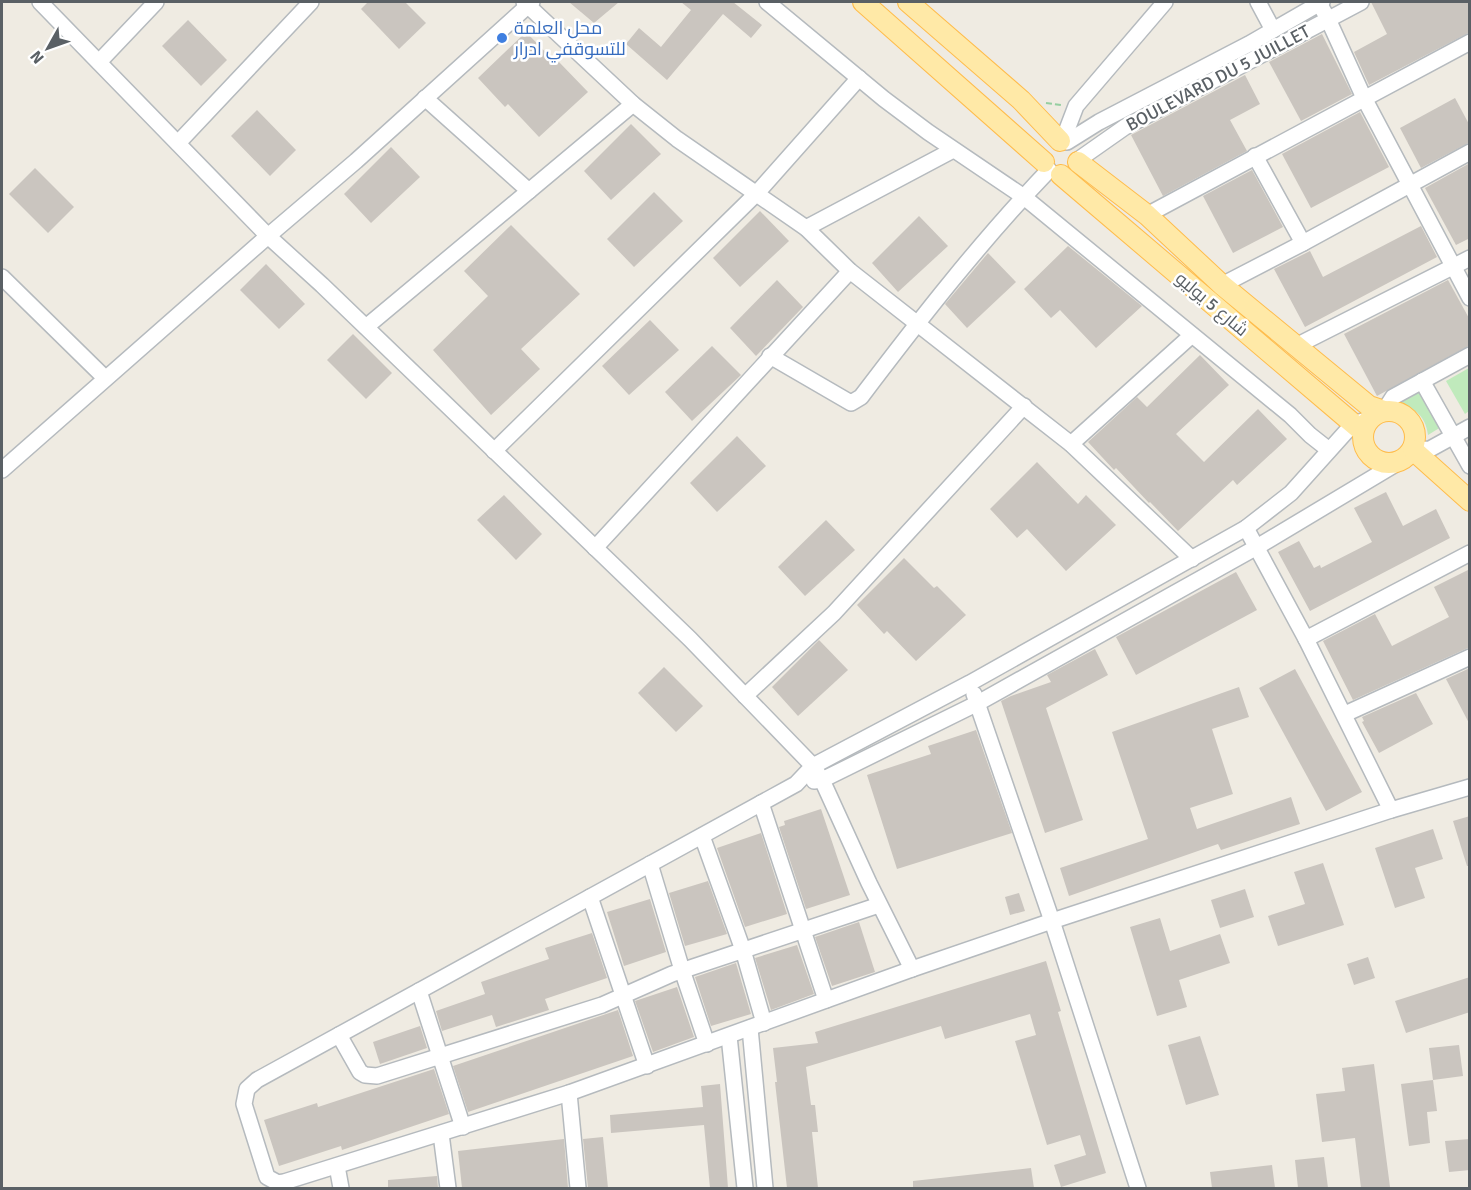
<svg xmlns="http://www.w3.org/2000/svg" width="1471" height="1190" font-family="Signika,Cairo,sans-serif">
  <rect width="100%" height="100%" fill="#efebe2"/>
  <g fill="#c0eabc">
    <path d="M1469,368V411L1465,414L1446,381Z"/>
    <path d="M1420,392L1441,427L1428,435C1426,417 1415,408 1399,403Z"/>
  </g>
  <g fill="#cac5bf">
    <path d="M368,2H405L426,23L399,49L361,9Z"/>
    <path d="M569,2H619L594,23Z"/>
    <path d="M681,2H733L762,25L751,38L723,14L667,80L626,44L639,28L661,47L691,10Z"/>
    <path d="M1371,2H1470V32L1369,85L1354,52L1387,34Z"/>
    <path d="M188,20L227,60L201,86L162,46Z"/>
    <path d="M526,32L557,64L559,62L588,92L539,137L508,104L505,107L478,78Z"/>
    <path d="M1322,34L1352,94L1301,121L1269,62Z"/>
    <path d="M1245,75L1260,104L1230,120L1247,151L1163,196L1131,135Z"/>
    <path d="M1455,98L1470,126V142L1421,168L1400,128Z"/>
    <path d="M257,110L296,150L270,176L231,136Z"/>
    <path d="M1360,112L1389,167L1311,208L1282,154Z"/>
    <path d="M631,124L661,154L611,200L584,171Z"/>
    <path d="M391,147L420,177L371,223L344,194Z"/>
    <path d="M1470,163V238L1456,245L1425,188Z"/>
    <path d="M35,168L74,207L48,233L9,194Z"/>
    <path d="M1252,170L1283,227L1233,253L1203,196Z"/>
    <path d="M654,192L683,221L634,267L607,239Z"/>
    <path d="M760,211L789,241L740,287L713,258Z"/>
    <path d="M919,216L948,246L898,292L872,263Z"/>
    <path d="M511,225L580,294L521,349L540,369L491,415L433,350L488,296L464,271Z"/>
    <path d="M1421,226L1437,257L1305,327L1274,269L1310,251L1323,277Z"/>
    <path d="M1068,246L1142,306L1096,348L1060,310L1051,318L1024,289Z"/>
    <path d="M988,253L1016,282L967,328L945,304Z"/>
    <path d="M266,264L305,304L279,329L240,290Z"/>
    <path d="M777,280L803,307L756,356L730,328Z"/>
    <path d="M1448,280L1470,320V345L1377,396L1344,334Z"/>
    <path d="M650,320L679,350L629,395L602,366Z"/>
    <path d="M353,334L392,373L366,399L327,360Z"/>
    <path d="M712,346L741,375L692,421L665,392Z"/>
    <path d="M1200,355L1229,385L1176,434L1204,462L1258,409L1287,439L1237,485L1233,480L1178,531L1150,502L1149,503L1116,468L1114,470L1088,442L1137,397L1147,407Z"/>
    <path d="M737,436L766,466L717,512L690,483Z"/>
    <path d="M1037,462L1078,504L1086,495L1116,525L1066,571L1027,529L1017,538L990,509Z"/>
    <path d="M1386,492L1403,526L1436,509L1450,538L1310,611L1278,552L1299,541L1314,568L1320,565L1321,568L1372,542L1354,508Z"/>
    <path d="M504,495L542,534L516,560L477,520Z"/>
    <path d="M826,520L855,550L805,596L778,567Z"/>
    <path d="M904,558L934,588L937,586L966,615L916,661L887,631L884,634L857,605Z"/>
    <path d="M1470,569V647L1353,700L1323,641L1375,614L1392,646L1449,617L1434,587Z"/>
    <path d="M1236,572L1257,610L1136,675L1116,637Z"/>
    <path d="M819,640L848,670L798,716L772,687Z"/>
    <path d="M1095,649L1108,675L1046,708L1083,820L1045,833L1001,701L1011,696L1051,682L1047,675Z"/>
    <path d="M664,667L703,706L676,732L638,693Z"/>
    <path d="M1470,668V725L1446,679Z"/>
    <path d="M1295,669L1362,792L1326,811L1259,688Z"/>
    <path d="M1239,687L1249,717L1212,729L1233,794L1190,808L1197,829L1291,797L1300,824L1221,850L1218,844L1069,896L1060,868L1148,839L1112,732Z"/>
    <path d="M1416,693L1433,724L1379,753L1362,722L1364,721L1362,717Z"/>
    <path d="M976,730L1012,833L897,869L867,775L931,754L928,746Z"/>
    <path d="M821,809L850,895L806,909L779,827L785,825L784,821Z"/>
    <path d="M1470,816V866H1467L1453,821Z"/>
    <path d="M1433,829L1443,859L1415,868L1425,898L1395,908L1375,848Z"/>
    <path d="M761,833L787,914L745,927L717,848Z"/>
    <path d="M1323,863L1344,925L1278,946L1268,916L1305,904L1294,872Z"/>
    <path d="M708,881L727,934L685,946L669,893Z"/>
    <path d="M1245,889L1254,917L1220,928L1211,900Z"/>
    <path d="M1019,893L1025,911L1010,915L1005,897Z"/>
    <path d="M650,899L666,952L624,966L607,912Z"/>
    <path d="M1160,918L1170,951L1220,934L1230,963L1179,980L1187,1007L1157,1016L1130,927Z"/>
    <path d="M859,922L875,972L832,986L815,937Z"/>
    <path d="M592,933L607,978L545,999L549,1010L496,1027L492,1015L442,1031L436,1011L485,994L481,982L549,959L545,948Z"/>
    <path d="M797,945L814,994L771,1010L755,958Z"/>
    <path d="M1368,957L1375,978L1354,985L1347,964Z"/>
    <path d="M1046,961L1061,1011L1058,1012L1106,1173L1061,1187L1054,1165L1086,1155L1080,1135L1047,1145L1015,1041L1036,1035L1030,1014L945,1039L941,1026L806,1067L811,1105H815L818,1132H812L818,1188H787L775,1082H777L773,1048L818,1043L815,1032Z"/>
    <path d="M736,963L751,1014L711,1026L695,977Z"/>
    <path d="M1470,977V1012L1406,1033L1395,1001Z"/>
    <path d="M677,987L694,1037L653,1052L635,1001Z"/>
    <path d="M618,1010L633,1056L468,1112L453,1066Z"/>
    <path d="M420,1026L427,1048L380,1064L373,1042Z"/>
    <path d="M1200,1036L1219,1095L1186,1105L1168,1045Z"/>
    <path d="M1459,1045L1463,1076L1433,1080L1429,1048Z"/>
    <path d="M1374,1064L1390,1187L1361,1188L1355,1138L1322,1142L1316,1094L1345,1091L1342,1068Z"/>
    <path d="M434,1069L449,1114L342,1150L341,1146L279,1166L264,1120L317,1103L318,1107Z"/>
    <path d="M1433,1080L1437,1111L1427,1112L1430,1143L1409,1146L1401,1084Z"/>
    <path d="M720,1084L728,1188H710L704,1125L611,1133L610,1115L703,1107L701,1086Z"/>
    <path d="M603,1137L608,1188H588L583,1139Z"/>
    <path d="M564,1139L568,1188H462L458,1151Z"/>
    <path d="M1470,1139V1170L1449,1172L1445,1141Z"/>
    <path d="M1324,1157L1328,1188H1298L1295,1160Z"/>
    <path d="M1272,1165L1275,1188H1212L1210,1172Z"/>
    <path d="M1031,1168L1034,1188H913V1181Z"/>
    <path d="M437,1176L438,1188H388V1180Z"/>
  </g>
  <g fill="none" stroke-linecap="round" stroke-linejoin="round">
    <g stroke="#b5babe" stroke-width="18">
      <g id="minor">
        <path d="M40,2L268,236L322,285L690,639L813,766L822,780L869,883L912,969"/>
        <path d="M524,2L633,104L677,139L806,228L850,271L1071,444L1192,559"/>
        <path d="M767,2L884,99L928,132L1024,197L1290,415L1310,435L1329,450"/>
        <path d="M1258,2L1273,30"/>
        <path d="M1319,3L1328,19L1364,98L1470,298"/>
        <path d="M99,62L156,2"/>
        <path d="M425,98L529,191"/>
        <path d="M1063,140L1076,106L1165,2"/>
        <path d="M1067,142L1099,122L1249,44L1322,2"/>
        <path d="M178,143L311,2"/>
        <path d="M1255,156L1303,243"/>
        <path d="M1078,160L1125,127L1361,2"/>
        <path d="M1147,215L1470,42"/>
        <path d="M806,228L953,150"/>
        <path d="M2,277L105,378"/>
        <path d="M1222,285L1303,243L1470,152"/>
        <path d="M366,327L633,104"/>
        <path d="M1298,345L1470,258"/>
        <path d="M770,356L851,403L861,397C920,319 981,241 1049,170"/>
        <path d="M1422,381L1470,466"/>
        <path d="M1384,411L1393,397L1470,355"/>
        <path d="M1370,419L1353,424L1291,493L1246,528L970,683L813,766L796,784L257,1080L247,1089L244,1104L267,1177L278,1183L284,1182L569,1093L912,969L1052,921L1391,810L1470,787"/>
        <path d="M1071,444L1192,335"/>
        <path d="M1413,450L1430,449L1470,427"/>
        <path d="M494,451L757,193L859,78"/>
        <path d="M2,470L268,236L356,161L532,2"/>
        <path d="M1246,528L1306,639L1391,810"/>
        <path d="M595,548L850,271"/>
        <path d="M1306,639L1470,553"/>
        <path d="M974,694L1052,921L1138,1188"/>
        <path d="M745,696L834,613L1024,406"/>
        <path d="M1345,714L1470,657"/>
        <path d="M814,781L822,780L978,703L1257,547L1404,459"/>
        <path d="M761,803L826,1000"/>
        <path d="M702,836L743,950L764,1023"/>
        <path d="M650,864L682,970L707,1044"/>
        <path d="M590,897L647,1066"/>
        <path d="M419,991L463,1127"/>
        <path d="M750,1028L765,1188"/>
        <path d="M339,1035L360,1072L365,1075L377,1076L602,1005L672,974L879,905"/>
        <path d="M729,1036L745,1188"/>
        <path d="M569,1093L578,1188"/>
        <path d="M441,1134L448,1188"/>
        <path d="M337,1166L341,1188"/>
      </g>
    </g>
    <g stroke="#ffbc4b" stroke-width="22">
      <g id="major">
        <path d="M863,2L1044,162"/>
        <path d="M908,2L1021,100L1060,141"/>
        <path d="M1078,162L1147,215L1222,285L1369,406L1384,411"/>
        <path d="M1061,175L1363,432"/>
        <circle cx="1389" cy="437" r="26"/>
        <path d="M1413,450L1470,501"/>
      </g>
    </g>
    <path stroke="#95cea0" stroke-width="2" stroke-dasharray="6 3" stroke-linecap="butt" d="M1046,103L1061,105"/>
    <use href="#minor" stroke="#fff" stroke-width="15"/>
    <use href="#major" stroke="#ffe9a7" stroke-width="20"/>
  </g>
  <circle fill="#3f7fe0" stroke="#fff" stroke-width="2" cx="502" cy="38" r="6"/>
  <g text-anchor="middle" stroke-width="5" stroke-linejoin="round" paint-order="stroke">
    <g font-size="18" fill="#366cbe" stroke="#fff" text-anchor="start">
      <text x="514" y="34">محل العلمة<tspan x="514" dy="21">للتسوقفي ادرار</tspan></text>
    </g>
    <g font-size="18" fill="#5a6065" stroke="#fff">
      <text transform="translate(1218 78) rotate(-28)" y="6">BOULEVARD DU 5 JUILLET</text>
      <text transform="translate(1212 304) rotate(40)" y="6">شارع 5 يوليو</text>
    </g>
  </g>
  <rect width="1471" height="1190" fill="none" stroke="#5a6065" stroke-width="6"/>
  <g transform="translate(48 48) rotate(230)" stroke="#ffffff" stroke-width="4.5" paint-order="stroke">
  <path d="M0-4.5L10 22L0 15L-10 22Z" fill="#5a6065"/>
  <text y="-9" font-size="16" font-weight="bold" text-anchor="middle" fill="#5a6065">N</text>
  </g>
</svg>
